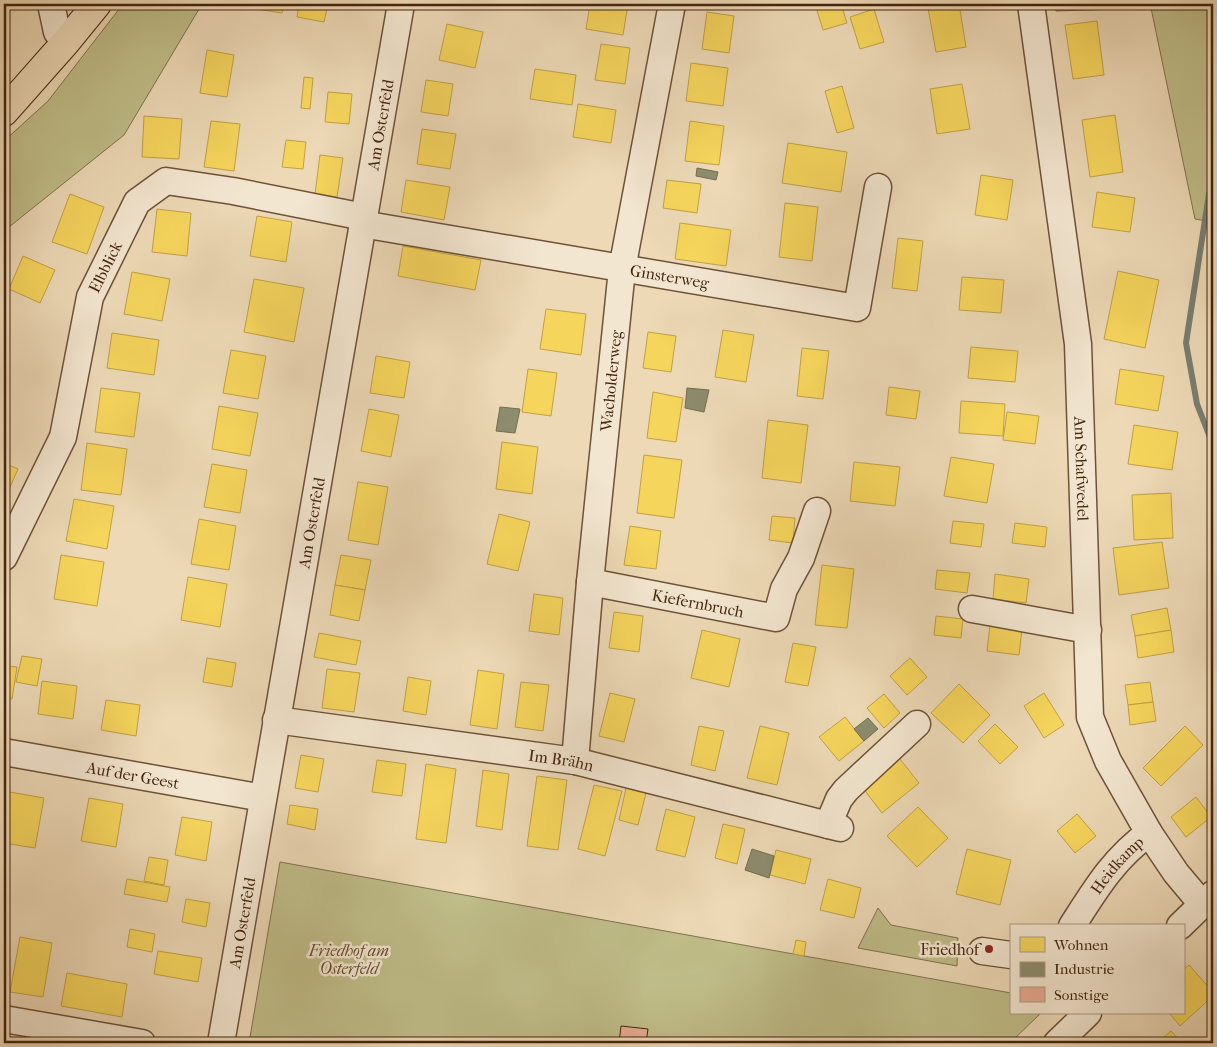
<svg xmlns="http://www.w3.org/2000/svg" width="1217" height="1047" font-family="'IM FELL French Canon',serif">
  <rect width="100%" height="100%" fill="#edd9b6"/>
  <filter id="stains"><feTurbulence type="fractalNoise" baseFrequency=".004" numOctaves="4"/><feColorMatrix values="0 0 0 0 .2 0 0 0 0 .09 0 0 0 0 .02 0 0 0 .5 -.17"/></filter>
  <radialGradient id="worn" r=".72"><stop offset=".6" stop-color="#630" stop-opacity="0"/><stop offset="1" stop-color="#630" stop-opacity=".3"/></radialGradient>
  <g fill="#bfbd89" stroke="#82714c">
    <path d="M123,4H202L124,135L4,231V141L48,101Z"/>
    <path d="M1054,4H1213V222L1195,219L1151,8L1056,11Z"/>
    <path d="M280,862L1011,993V1013H1041L1010,1043H249Z"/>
    <path d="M878,908L891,925L958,938L957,966L858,948Z"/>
  </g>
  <g fill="#f6d55c" stroke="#c1a045">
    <path d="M256,4H284L282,13L256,9Z"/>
    <path d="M299,4H328L324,22L297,17Z"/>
    <path d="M438,4H468L467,9Z"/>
    <path d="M590,4H628L623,35L586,29Z"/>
    <path d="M815,4H841L847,23L823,30Z"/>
    <path d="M954,4H959L966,47L936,52L928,8Z"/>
    <path d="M874,9L884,42L860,49L850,17Z"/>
    <path d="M707,12L734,16L729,53L702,49Z"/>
    <path d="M1097,21L1104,75L1073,79L1065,25Z"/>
    <path d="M447,24L483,32L475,68L439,60Z"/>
    <path d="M601,44L630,48L625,84L595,80Z"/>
    <path d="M207,50L234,55L227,97L200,93Z"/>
    <path d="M691,63L728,68L723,106L686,101Z"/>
    <path d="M535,69L576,75L572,105L530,99Z"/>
    <path d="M304,77L313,78L310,109L301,108Z"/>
    <path d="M426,80L453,84L448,116L421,112Z"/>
    <path d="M962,84L970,129L937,134L930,89Z"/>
    <path d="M842,86L854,128L837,133L825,91Z"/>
    <path d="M328,92L352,94L349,124L325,122Z"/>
    <path d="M578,104L616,110L611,143L573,137Z"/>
    <path d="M1115,115L1123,172L1090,177L1082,120Z"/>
    <path d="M144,116L182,119L179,159L142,157Z"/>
    <path d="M211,121L240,124L234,171L204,167Z"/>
    <path d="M690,121L724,126L719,165L685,161Z"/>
    <path d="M422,129L456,134L450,169L417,164Z"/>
    <path d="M286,140L306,142L303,169L282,167Z"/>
    <path d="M788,143L847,152L841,192L782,183Z"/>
    <path d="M320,155L343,158L337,197L315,194Z"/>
    <path d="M981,175L1013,180L1007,220L975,215Z"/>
    <path d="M406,180L450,187L444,220L401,212Z"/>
    <path d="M667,180L701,184L697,213L663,208Z"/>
    <path d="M1097,192L1135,198L1130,232L1092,227Z"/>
    <path d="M70,194L104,207L87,254L52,242Z"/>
    <path d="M785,203L818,207L812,261L779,257Z"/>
    <path d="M157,209L191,213L187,256L152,252Z"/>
    <path d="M257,216L292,222L286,262L250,256Z"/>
    <path d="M680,223L731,230L726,266L675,259Z"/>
    <path d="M898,238L923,241L917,291L892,288Z"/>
    <path d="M403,246L481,260L475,290L398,276Z"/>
    <path d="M23,256L55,270L40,303L9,289Z"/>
    <path d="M1118,271L1159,280L1145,348L1104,339Z"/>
    <path d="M132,272L170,279L162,321L124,314Z"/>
    <path d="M962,277L1004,280L1001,313L959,310Z"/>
    <path d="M254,279L304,288L294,342L244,332Z"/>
    <path d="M546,309L586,314L581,355L540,349Z"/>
    <path d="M723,330L754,335L746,382L715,377Z"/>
    <path d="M648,332L676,336L671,372L643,368Z"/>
    <path d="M112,333L159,340L154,375L107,368Z"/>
    <path d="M971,347L1018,351L1015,382L968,378Z"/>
    <path d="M802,348L829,351L823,399L797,396Z"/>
    <path d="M231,350L266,356L258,399L223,393Z"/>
    <path d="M376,356L410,362L404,398L370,393Z"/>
    <path d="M528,369L557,373L551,416L522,412Z"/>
    <path d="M1120,369L1164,376L1158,411L1115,404Z"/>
    <path d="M889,387L920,391L916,419L886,415Z"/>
    <path d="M101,388L140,393L134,437L95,432Z"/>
    <path d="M653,392L683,398L676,442L647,438Z"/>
    <path d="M961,401L1005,404L1003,436L959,433Z"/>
    <path d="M219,406L258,413L250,456L212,449Z"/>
    <path d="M369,409L399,415L391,457L361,451Z"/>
    <path d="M1007,412L1039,416L1035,444L1003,440Z"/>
    <path d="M768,420L808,425L801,483L762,478Z"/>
    <path d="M1134,425L1178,432L1172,470L1128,464Z"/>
    <path d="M502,442L538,447L532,494L496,489Z"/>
    <path d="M87,443L127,449L121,495L81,490Z"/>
    <path d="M644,455L682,460L674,518L637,513Z"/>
    <path d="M951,457L994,464L987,503L944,496Z"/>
    <path d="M854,462L900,467L895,506L850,501Z"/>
    <path d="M4,463L18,469L4,501Z"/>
    <path d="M212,464L247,470L240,513L204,507Z"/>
    <path d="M358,482L388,487L378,545L348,540Z"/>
    <path d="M1171,493L1173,538L1134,540L1132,495Z"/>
    <path d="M74,499L114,506L107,549L66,541Z"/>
    <path d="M499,514L530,522L518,571L487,564Z"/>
    <path d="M772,516L795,518L793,543L769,540Z"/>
    <path d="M199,519L236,526L229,570L191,564Z"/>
    <path d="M953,521L984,524L981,547L950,543Z"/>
    <path d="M1015,523L1047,527L1045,547L1012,543Z"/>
    <path d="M630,526L661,531L656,569L624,565Z"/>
    <path d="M1162,542L1169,588L1119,595L1113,548Z"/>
    <path d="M61,555L104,562L97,606L54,599Z"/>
    <path d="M341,555L371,560L365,590L335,585Z"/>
    <path d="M822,565L854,569L847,628L815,625Z"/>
    <path d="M937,570L970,573L967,593L935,589Z"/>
    <path d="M995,574L1029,579L1026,603L993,599Z"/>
    <path d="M188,577L227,584L220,627L181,620Z"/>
    <path d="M335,585L365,590L359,621L330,615Z"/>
    <path d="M534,594L563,598L559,635L529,631Z"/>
    <path d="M1167,608L1171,630L1135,636L1131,615Z"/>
    <path d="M614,612L643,616L639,652L609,648Z"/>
    <path d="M936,616L963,619L961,638L934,635Z"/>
    <path d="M990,625L1022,629L1019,655L987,651Z"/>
    <path d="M702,630L740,639L729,687L691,678Z"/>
    <path d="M1171,630L1174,652L1138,658L1135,636Z"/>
    <path d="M319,633L361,641L356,665L314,657Z"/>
    <path d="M793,643L816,647L808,686L785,682Z"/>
    <path d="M22,656L42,659L37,686L16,682Z"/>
    <path d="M207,658L236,663L232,687L203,682Z"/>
    <path d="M910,658L927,677L907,695L890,676Z"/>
    <path d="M4,665L17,667L12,699L4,698Z"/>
    <path d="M327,669L360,673L354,712L322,708Z"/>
    <path d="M478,670L504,674L497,729L470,725Z"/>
    <path d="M408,677L431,681L426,715L403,711Z"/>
    <path d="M42,681L77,686L73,719L38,714Z"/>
    <path d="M521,682L549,685L543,731L515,727Z"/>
    <path d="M1150,682L1153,702L1128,705L1125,685Z"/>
    <path d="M959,684L990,715L963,743L931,713Z"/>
    <path d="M610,693L635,699L624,742L599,736Z"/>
    <path d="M1044,693L1064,725L1044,738L1024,706Z"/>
    <path d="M884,694L900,713L884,728L867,708Z"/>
    <path d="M106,700L140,705L136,736L101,730Z"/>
    <path d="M1153,702L1156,721L1130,725L1128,705Z"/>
    <path d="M845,717L864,741L839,761L819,737Z"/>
    <path d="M995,724L1018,747L1000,764L978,741Z"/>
    <path d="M699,726L724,731L715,771L691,765Z"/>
    <path d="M760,726L789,733L777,785L747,778Z"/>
    <path d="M1185,726L1203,745L1161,786L1143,768Z"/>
    <path d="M896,754L919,783L882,813L859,783Z"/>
    <path d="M301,755L324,759L318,792L295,788Z"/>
    <path d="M377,760L406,764L402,796L372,792Z"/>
    <path d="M426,764L456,769L446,843L416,839Z"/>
    <path d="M483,770L509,774L502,830L476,826Z"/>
    <path d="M537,776L567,780L558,850L527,846Z"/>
    <path d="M594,785L622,791L605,856L578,849Z"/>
    <path d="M626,788L646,793L638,825L619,820Z"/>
    <path d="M4,791L44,798L35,848L4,843Z"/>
    <path d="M1196,797L1211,817L1186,837L1171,817Z"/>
    <path d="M89,798L123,804L116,847L81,841Z"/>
    <path d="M290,805L318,809L315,830L287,824Z"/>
    <path d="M918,807L948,838L917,867L887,836Z"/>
    <path d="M666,809L695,817L685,857L656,850Z"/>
    <path d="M1077,814L1096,836L1075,853L1057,831Z"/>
    <path d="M182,817L212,822L206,861L175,855Z"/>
    <path d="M723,824L745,829L737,864L715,858Z"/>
    <path d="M967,849L1011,860L1000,905L956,894Z"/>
    <path d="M776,850L811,859L805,884L770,875Z"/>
    <path d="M149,857L168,860L164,885L144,881Z"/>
    <path d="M127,879L170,887L167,902L124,894Z"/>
    <path d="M828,879L861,888L854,918L820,910Z"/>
    <path d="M186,899L210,903L206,927L182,922Z"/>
    <path d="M130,929L155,934L152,952L127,947Z"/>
    <path d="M20,937L52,943L43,997L10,992Z"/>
    <path d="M796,940L806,942L804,956L793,954Z"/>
    <path d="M158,951L202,958L198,982L154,974Z"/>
    <path d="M1189,965L1213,992V996L1180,1026L1169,1013H1183V970Z"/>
    <path d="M67,973L127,984L122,1017L61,1006Z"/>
    <path d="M1171,1031L1182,1043H1157Z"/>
    <path d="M4,1039L30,1043H4Z"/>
  </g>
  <g fill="#8c8c6e" stroke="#766d51">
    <path d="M697,168L718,172L716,180L696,176Z"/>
    <path d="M687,388L709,390L704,412L685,408Z"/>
    <path d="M500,407L520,409L515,433L496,431Z"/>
    <path d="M868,718L878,729L864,741L854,729Z"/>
    <path d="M752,849L774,856L769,878L745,870Z"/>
  </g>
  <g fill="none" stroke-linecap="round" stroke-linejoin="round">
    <path stroke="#787e72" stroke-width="6" d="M1213,184L1209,194L1186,343L1197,404L1213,445"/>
  </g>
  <path fill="#e7aa90" stroke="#44250e" d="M621,1026L648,1029L646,1043H619Z"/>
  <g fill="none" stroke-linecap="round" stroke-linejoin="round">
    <g stroke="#6e5238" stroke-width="29">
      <g id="minor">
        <path d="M51,4L57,32L66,42"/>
        <path id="s1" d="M1031,4L1078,344L1090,717L1108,761L1149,833L1176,873L1202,904"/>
        <path id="s2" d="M362,224L857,308L878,187"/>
        <path id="s3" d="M4,557L63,437L90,297L137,202L166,181L233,191L364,217"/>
        <path id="s4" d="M590,582L776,618L784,589L801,558L817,511"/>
        <path d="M972,609L1088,630"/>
        <path id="s5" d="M276,720L575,761L840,828"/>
        <path id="s6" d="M4,752L263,798"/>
        <path id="s7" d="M575,761L590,582L622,269L672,4"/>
        <path d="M828,825L839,799L846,790L917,724"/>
        <path id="s8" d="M1072,926C1095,890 1114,858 1149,833"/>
        <path d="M1180,926L1213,894"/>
        <path d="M982,951L1011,955"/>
        <path d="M4,1019L142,1043"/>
        <path id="s9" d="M221,1043L401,4"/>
        <path d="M1057,1043L1088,1013"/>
      </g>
    </g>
    <g stroke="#44250e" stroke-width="30">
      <path id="major" d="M4,112L66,42L97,4"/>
    </g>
    <use href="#minor" stroke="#f3e6d0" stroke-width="26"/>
    <use href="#major" stroke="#edd9b6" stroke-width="28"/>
  </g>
  <circle fill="#8f2418" stroke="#f3e6d0" stroke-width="2" cx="989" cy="949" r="5"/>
  <g text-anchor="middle" stroke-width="5" stroke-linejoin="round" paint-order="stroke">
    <g font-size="16" fill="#44250e" stroke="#f3e6d0">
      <text dy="6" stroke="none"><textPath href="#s9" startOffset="932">Am Osterfeld</textPath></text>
      <text dy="6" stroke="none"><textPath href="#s3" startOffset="310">Elbblick</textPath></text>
      <text dy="6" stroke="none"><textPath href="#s2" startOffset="312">Ginsterweg</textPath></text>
      <text dy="6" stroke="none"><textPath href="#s7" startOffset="382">Wacholderweg</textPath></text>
      <text dy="6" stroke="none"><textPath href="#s1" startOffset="468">Am Schafwedel</textPath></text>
      <text dy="6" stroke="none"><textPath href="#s9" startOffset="528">Am Osterfeld</textPath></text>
      <text dy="6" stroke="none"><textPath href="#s4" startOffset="110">Kiefernbruch</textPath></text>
      <text dy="6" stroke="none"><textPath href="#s5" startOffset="288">Im Brähn</textPath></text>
      <text dy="6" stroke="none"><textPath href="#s6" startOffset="131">Auf der Geest</textPath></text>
      <text dy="6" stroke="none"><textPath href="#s8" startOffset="76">Heidkamp</textPath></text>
      <text dy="6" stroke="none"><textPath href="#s9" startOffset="122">Am Osterfeld</textPath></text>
    </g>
    <g font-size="16" fill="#44250e" stroke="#f3e6d0" text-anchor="end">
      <text x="979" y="955">Friedhof</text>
    </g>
    <g font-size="16" font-style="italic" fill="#634b2d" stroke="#f3e6d0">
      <text x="349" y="956">Friedhof am<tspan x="349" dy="18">Osterfeld</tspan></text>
    </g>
  </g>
  <rect width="1217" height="1047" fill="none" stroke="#edd9b6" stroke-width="20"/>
  <rect x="5" y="5" width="1207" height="1037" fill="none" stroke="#44250e" stroke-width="2.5"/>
  <rect x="10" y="10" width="1197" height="1027" fill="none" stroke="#44250e"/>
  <rect x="1010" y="924" width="175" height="90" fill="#f3e6d0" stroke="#ad9982"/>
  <rect x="1020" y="937" width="25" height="15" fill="#f6d55c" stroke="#ad9982"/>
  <text x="1054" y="950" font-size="15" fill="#44250e">Wohnen</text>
  <rect x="1020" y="962" width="25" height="15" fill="#8c8c6e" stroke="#ad9982"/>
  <text x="1054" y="974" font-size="15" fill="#44250e">Industrie</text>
  <rect x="1020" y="987" width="25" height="15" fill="#e7aa90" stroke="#ad9982"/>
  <text x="1054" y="1000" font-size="15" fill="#44250e">Sonstige</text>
  <rect width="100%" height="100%" filter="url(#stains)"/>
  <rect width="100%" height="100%" fill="url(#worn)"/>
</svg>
